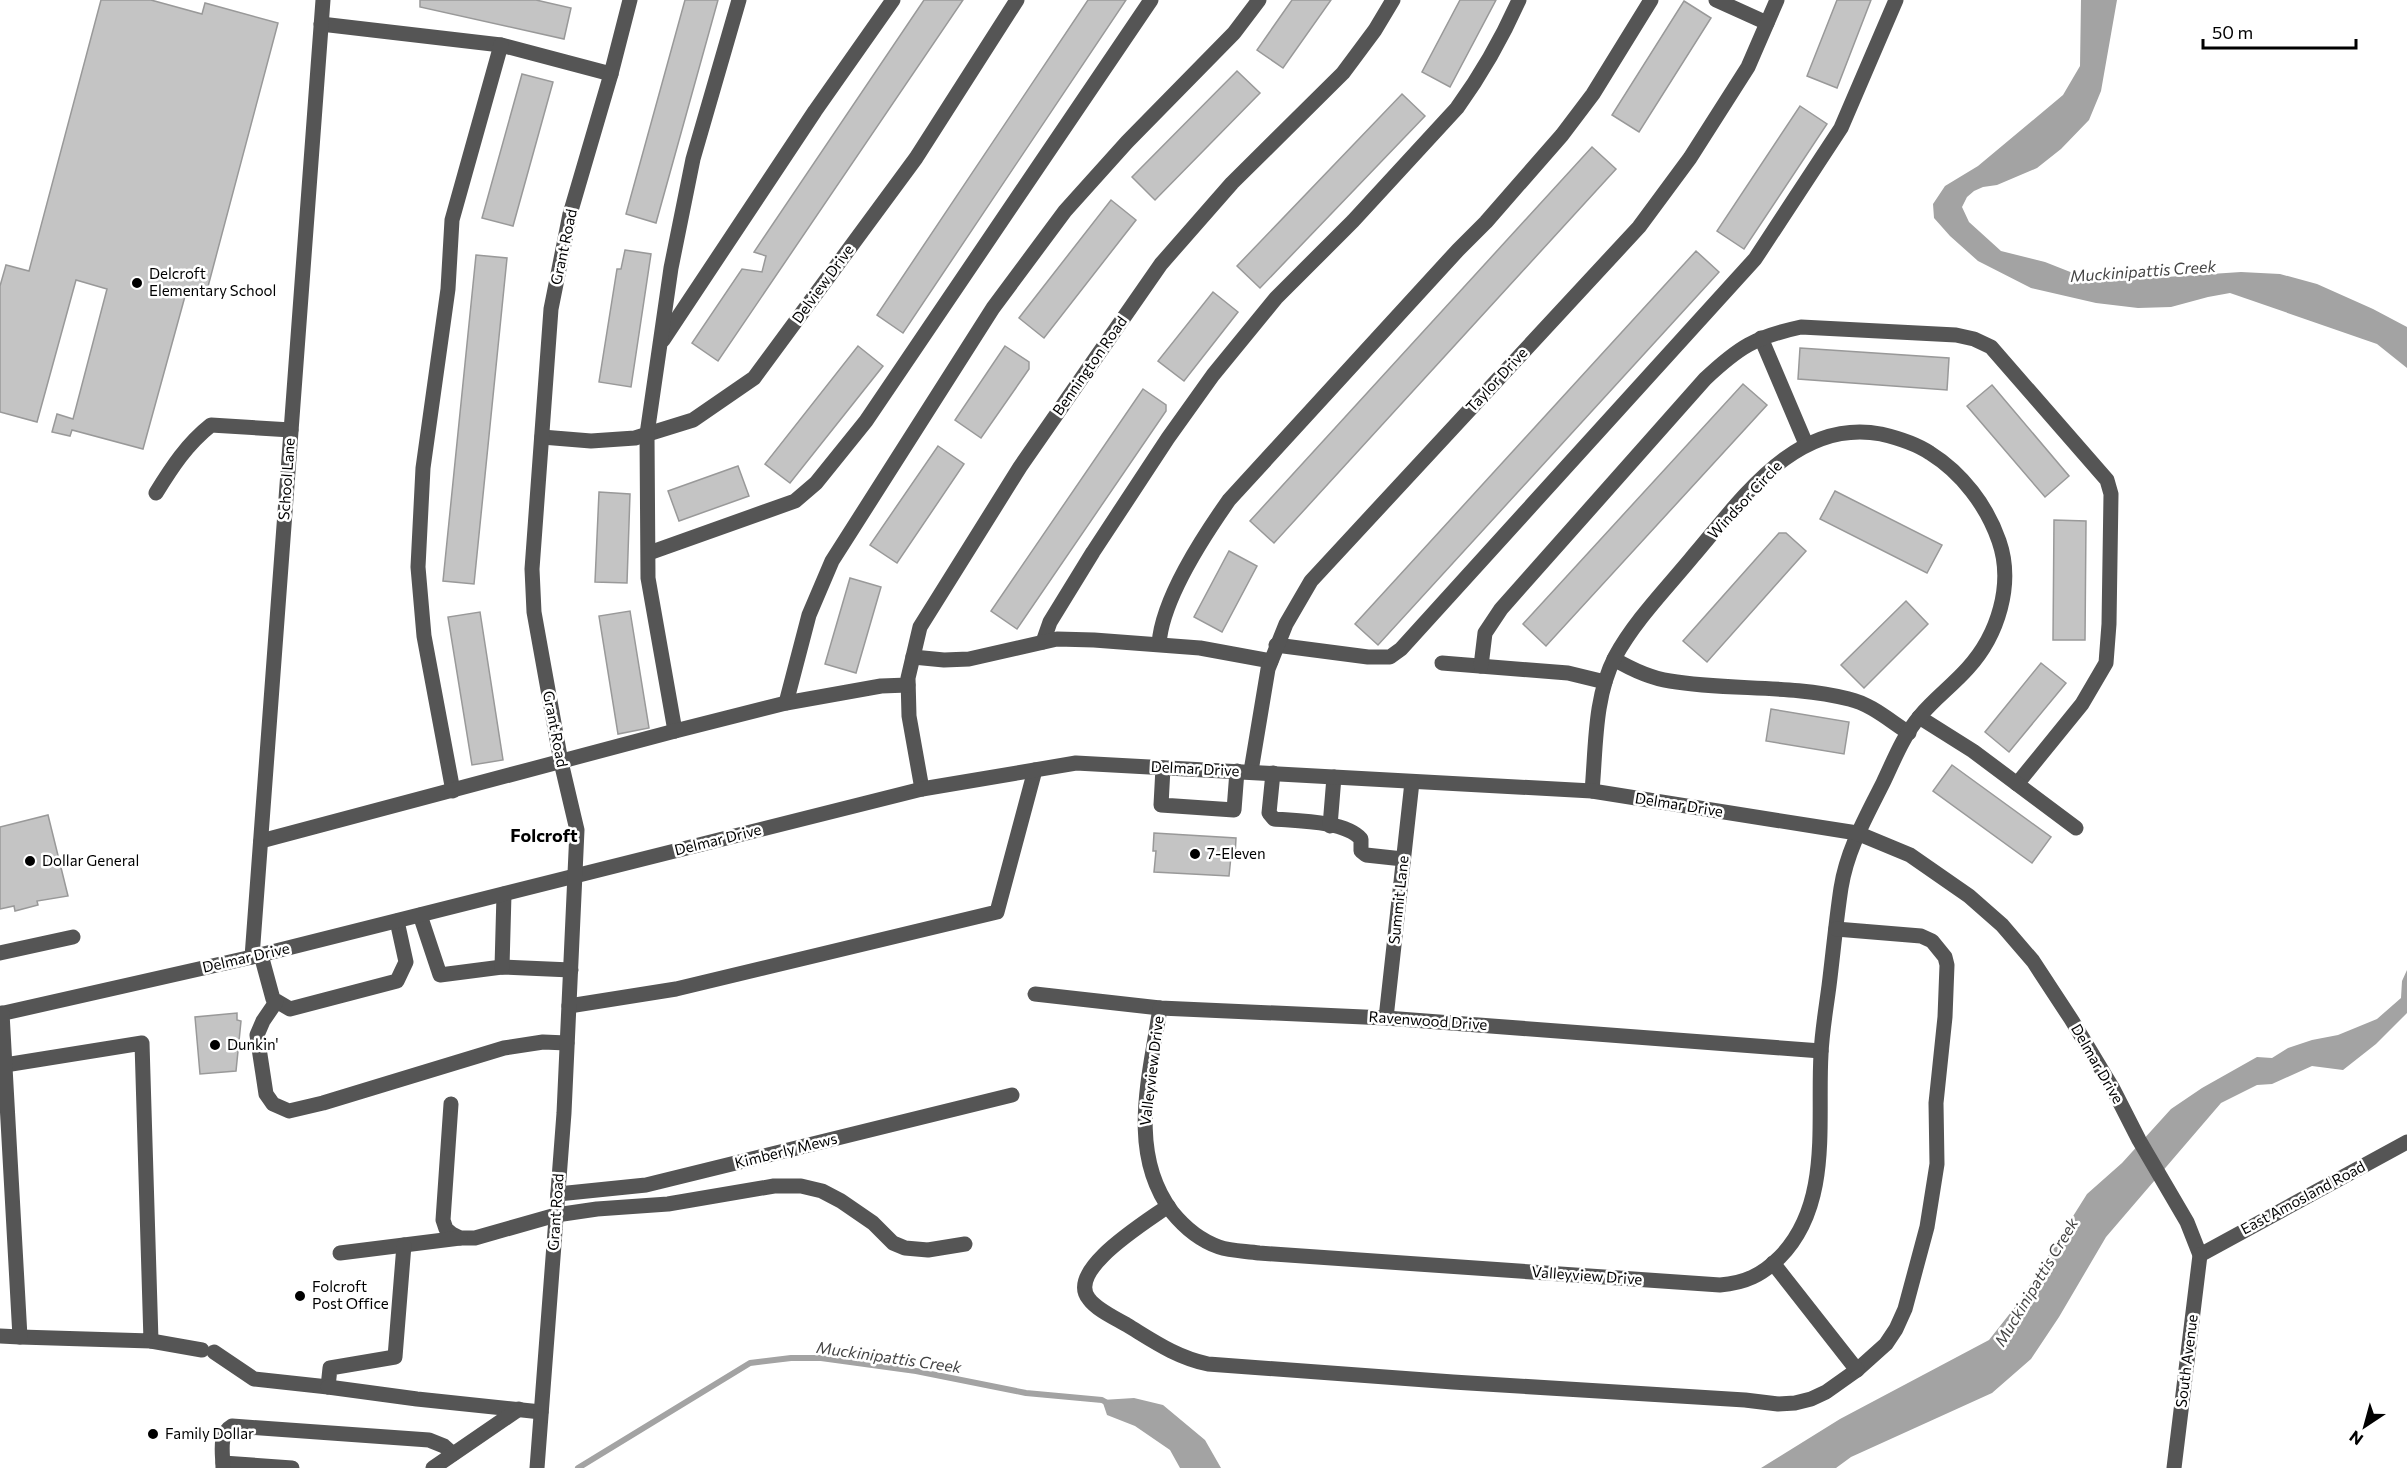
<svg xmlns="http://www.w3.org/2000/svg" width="2407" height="1468" font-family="Commissioner,sans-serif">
  <rect width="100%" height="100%" fill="#fff"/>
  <g fill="#a3a3a3">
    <path d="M2081,0H2117L2101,91L2089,120L2061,149L2037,168L1997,185L1983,187L1974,191L1967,197L1962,207L1969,222L2001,251L2045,262L2083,277L2121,280L2241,272L2280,274L2317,284L2373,309L2407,327V368L2377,344L2230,293L2208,297L2171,307L2138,308L2096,303L2031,288L1978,261L1950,236L1934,218L1933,204L1945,186L1978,166L2063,95L2080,66Z"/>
    <path d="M2407,970V1013L2376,1044L2343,1070L2312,1066L2272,1084L2257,1085L2221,1103L2106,1237L2059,1317L2031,1359L1992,1393L1851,1457L1836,1468H1761L1840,1419L1989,1340L2019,1302L2087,1194L2122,1163L2171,1109L2202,1088L2257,1057L2272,1058L2288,1048L2312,1040L2338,1035L2377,1019L2401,998L2402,981Z"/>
    <path d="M1134,1398L1163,1405L1205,1440L1221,1468H1180L1170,1450L1135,1426L1107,1415L1102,1400Z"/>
  </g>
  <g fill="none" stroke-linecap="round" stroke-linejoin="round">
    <path stroke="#a3a3a3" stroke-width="6" d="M578,1468L750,1363L791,1358H821L916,1371L1026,1393L1102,1400L1109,1404"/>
  </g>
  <g fill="#c4c4c4" stroke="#999" stroke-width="1.5">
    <path d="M101,0H151L202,14L205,3L278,23L206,294L187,289L143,449L72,430L70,436L52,432L57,414L73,419L107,289L76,280L37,422L0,412V286L6,265L29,271Z"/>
    <path d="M420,0H536L571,8L564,39L420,7Z"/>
    <path d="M685,0H718L656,223L626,214Z"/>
    <path d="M924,0H963L718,361L692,343L742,269L762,272L766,256L754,252Z"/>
    <path d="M1088,0H1126L903,333L877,315Z"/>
    <path d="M1292,0H1331L1283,68L1257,50Z"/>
    <path d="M1460,0H1496L1450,87L1422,72Z"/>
    <path d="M1837,0H1871L1837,88L1807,76Z"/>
    <path d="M1684,1L1711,18L1639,132L1612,115Z"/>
    <path d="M1237,71L1260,93L1155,200L1132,177Z"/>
    <path d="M522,74L553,82L513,226L482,218Z"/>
    <path d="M1402,94L1425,116L1260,288L1237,266Z"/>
    <path d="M1800,106L1827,124L1744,249L1717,231Z"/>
    <path d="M1592,147L1616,169L1274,543L1250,521Z"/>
    <path d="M1111,200L1136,220L1044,338L1019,318Z"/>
    <path d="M625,250L651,254L631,387L599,382L617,269H621Z"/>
    <path d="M1696,251L1719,272L1378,645L1355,624Z"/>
    <path d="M476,255L507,258L474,584L443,581Z"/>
    <path d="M1213,292L1238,312L1184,381L1158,361Z"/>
    <path d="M858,346L883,366L790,483L765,464Z"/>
    <path d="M1005,346L1029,362V369L981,438L955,420Z"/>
    <path d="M1800,348L1949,358L1947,390L1798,379Z"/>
    <path d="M1743,384L1767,405L1546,646L1523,624Z"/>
    <path d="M1992,385L2069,476L2045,497L1967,406Z"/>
    <path d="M1143,389L1166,405V411L1017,629L991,611Z"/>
    <path d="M938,446L964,464L897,563L870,545Z"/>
    <path d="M738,466L749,496L679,521L668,491Z"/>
    <path d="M1835,491L1942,545L1927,573L1820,519Z"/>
    <path d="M599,492L630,494L627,583L595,582Z"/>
    <path d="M2054,520L2086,521L2085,640H2053Z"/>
    <path d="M1779,533H1786L1806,551L1707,662L1683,641Z"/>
    <path d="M1229,551L1257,566L1222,632L1194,617Z"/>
    <path d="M850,578L881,587L856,673L825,664Z"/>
    <path d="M1906,601L1928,624L1864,688L1841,665Z"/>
    <path d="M630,611L649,728L618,734L599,616Z"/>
    <path d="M480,612L503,760L472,765L448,617Z"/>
    <path d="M2041,663L2066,683L2009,752L1985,732Z"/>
    <path d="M1771,709L1849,722L1844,754L1766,741Z"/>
    <path d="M1952,765L2051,837L2032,863L1933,791Z"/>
    <path d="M48,815L68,896L37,901L38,905L15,911L14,906L0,909V827Z"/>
    <path d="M1154,833L1236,838L1235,857L1231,856L1229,876L1154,872L1156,851H1153Z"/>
    <path d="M237,1013V1020L241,1021L236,1071L200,1074L195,1017Z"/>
  </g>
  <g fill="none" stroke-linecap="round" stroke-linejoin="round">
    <g stroke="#555" stroke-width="15">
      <path d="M1716,0L1767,23"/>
      <path d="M321,24L501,45L611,74"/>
      <path d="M1761,338L1806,444"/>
      <path d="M663,340L815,111L893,0"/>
      <path d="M542,437L591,441L635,438L693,420L754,378L916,158L1017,0"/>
      <path d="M156,493C172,467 187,444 211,425L291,430"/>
      <path d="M649,553L795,501L816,483L866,421L1151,0"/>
      <path d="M1043,642L1050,622L1093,552L1168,438L1213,375L1276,298L1353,221L1457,108C1481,75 1502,38 1519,0"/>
      <path d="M1159,644C1162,599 1203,537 1229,500L1458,250L1486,222L1562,135L1593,94L1651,0"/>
      <path d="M1276,645L1368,657H1390L1401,649L1755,259L1841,128L1896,0"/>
      <path d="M913,657L944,660L969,659L1057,639L1094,640L1200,648L1271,661"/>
      <path d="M1614,659C1631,669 1650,678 1670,681C1729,691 1790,684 1849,699C1871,704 1890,721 1909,733"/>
      <path d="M1442,663L1568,673L1605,682"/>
      <path d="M1481,666L1485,633L1501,609L1705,379C1739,347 1755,337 1801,327L1956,335L1974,339L1991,347L2107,480L2111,494L2109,624L2106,663L2082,704L2017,784"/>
      <path d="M786,703L809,615L832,561L993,308L1065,211L1127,142L1234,33L1259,0"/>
      <path d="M1919,717L1973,751L2076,828"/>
      <path d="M675,731L648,578L647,434L671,268L693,159L739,0"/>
      <path d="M1163,768L1161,805L1234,810L1237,771"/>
      <path d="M1251,771L1268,669L1286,624L1311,581L1639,227L1690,158L1748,67L1777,0"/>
      <path d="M1273,773L1269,813L1274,819C1298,821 1345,821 1361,839V851L1366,855L1403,859"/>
      <path d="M922,789L909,716L908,678L920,627L1020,467L1161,264L1232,183L1343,73L1375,30L1393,0"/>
      <path d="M453,791L424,636L418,567L423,468L448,289L452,220L501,45"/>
      <path d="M1330,826L1334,777"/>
      <path d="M261,841L675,731L786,703L881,686L908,685"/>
      <path d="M420,915L440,975L502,967L571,970"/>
      <path d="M0,953L73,937"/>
      <path d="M261,955L273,999L290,1009L397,981L406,962L397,921"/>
      <path d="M252,957L323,0"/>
      <path d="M502,967L504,894"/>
      <path d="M1035,994L1160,1008L1386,1018L1821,1051"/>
      <path d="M276,1002L263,1021L257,1035L266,1094L273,1104L289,1111L323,1103L504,1048L543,1042L567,1043"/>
      <path d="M569,1006L676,989L997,912L1035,770"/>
      <path d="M1160,1008C1150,1076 1127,1152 1172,1212C1185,1228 1199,1240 1219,1247C1231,1251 1246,1251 1259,1253L1720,1285C1745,1283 1762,1275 1780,1257C1832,1204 1817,1122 1821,1054C1822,1031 1826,1009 1829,986C1833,954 1836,921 1841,888C1847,850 1866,817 1883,783C1894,760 1903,736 1920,716C1934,699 1953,685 1968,668C1998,635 2014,584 1999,541C1987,506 1962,473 1930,453C1915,443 1898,438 1881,434C1796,418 1742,499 1694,555C1667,588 1635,620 1615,657C1594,697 1596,748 1592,791"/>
      <path d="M0,1014L252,957L922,789L1076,763L1592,791L1857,833L1910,855L1969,896L2002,925L2033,961L2071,1019L2112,1087L2139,1140L2187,1222L2200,1255L2174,1468"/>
      <path d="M1386,1018L1412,782"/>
      <path d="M5,1065L142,1043L151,1341L20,1337"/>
      <path d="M451,1104L443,1220L446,1229L452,1234L460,1238H475L556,1215L597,1209L668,1204L774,1186H801L822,1191L841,1201L873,1223L893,1243L905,1248L928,1250L965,1244"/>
      <path d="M558,1194L646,1185L1012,1095"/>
      <path d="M1168,1206C1148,1221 1065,1270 1089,1299C1097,1310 1115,1318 1127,1325C1155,1342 1176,1357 1208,1364L1453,1382L1745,1400L1778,1404L1795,1403L1811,1399L1826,1392L1857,1370L1886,1344L1896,1329L1905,1309L1927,1227L1937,1164L1936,1103L1945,1017L1947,965L1945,957L1932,941L1921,936L1836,929"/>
      <path d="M340,1253L460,1238"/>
      <path d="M2200,1255L2407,1142"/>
      <path d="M1773,1263L1857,1370"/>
      <path d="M0,1336L20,1337L2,1013"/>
      <path d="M151,1341L202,1350"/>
      <path d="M214,1352L254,1379L328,1387L330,1368L395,1357L404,1245"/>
      <path d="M328,1387L417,1399L541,1412"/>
      <path d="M223,1463L292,1468"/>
      <path d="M223,1468C223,1454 218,1434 232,1426L429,1440L444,1446L453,1454"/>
      <path d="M433,1468L519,1409"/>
      <path d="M537,1468L564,1113L577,830L561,762L534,612L532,569L551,309L570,214L611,74L630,0"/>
    </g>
  </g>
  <g fill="#000" stroke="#fff" stroke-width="2">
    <circle cx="137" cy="283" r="6"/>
    <circle cx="1195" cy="854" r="6"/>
    <circle cx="30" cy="861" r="6"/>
    <circle cx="215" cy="1045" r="6"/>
    <circle cx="300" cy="1296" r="6"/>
    <circle cx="153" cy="1434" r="6"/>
  </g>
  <g text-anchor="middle" stroke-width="5" stroke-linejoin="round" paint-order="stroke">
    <g font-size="15" fill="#000" stroke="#fff">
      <text transform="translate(564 247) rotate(-78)" y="5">Grant Road</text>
      <text transform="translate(823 284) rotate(-54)" y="5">Delview Drive</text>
      <text transform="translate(1090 366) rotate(-55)" y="5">Bennington Road</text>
      <text transform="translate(1497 380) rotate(-47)" y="5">Taylor Drive</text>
      <text transform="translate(287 479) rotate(-86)" y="5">School Lane</text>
      <text transform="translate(1745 500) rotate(-47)" y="5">Windsor Circle</text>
      <text transform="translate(555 729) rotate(79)" y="5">Grant Road</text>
      <text transform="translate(1195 769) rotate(3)" y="5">Delmar Drive</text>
      <text transform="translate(1679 805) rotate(9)" y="5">Delmar Drive</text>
      <text transform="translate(718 840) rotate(-14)" y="5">Delmar Drive</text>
      <text transform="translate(1399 900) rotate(-84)" y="5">Summit Lane</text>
      <text transform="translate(246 958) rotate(-13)" y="5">Delmar Drive</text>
      <text transform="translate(1428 1021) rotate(4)" y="5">Ravenwood Drive</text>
      <text transform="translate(2097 1064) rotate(60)" y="5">Delmar Drive</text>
      <text transform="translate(1152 1071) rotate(-83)" y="5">Valleyview Drive</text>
      <text transform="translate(786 1151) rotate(-14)" y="5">Kimberly Mews</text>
      <text transform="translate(2303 1198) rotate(-28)" y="5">East Amosland Road</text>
      <text transform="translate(556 1212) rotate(-86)" y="5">Grant Road</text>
      <text transform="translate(1587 1276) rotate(4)" y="5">Valleyview Drive</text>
      <text transform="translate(2187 1361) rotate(-83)" y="5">South Avenue</text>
    </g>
    <g font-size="15" fill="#000" stroke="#fff" text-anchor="start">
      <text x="149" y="279">Delcroft<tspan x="149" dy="17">Elementary School</tspan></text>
      <text x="1207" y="859">7-Eleven</text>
      <text x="42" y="866">Dollar General</text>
      <text x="227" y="1050">Dunkin'</text>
      <text x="312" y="1292">Folcroft<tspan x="312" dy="17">Post Office</tspan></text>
      <text x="165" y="1439">Family Dollar</text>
    </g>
    <g font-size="16" font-style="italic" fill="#444" stroke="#fff">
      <text transform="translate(2143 271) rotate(-4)" y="6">Muckinipattis Creek</text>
      <text transform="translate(2036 1282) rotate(-59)" y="6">Muckinipattis Creek</text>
      <text transform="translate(889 1357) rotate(8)" y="6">Muckinipattis Creek</text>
    </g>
    <g font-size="18" font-weight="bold" fill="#000" stroke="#fff">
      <text x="544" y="842">Folcroft</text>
    </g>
  </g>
  <g transform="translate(2365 1426) rotate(216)" stroke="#ffffff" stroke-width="4.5" paint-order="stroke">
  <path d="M0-4.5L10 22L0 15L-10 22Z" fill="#000000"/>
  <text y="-9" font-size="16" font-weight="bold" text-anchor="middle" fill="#000000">N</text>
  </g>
  <path d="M2203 39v9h153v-9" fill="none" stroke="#000000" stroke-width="3"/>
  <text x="2212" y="39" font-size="18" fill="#000000" stroke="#ffffff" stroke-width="4.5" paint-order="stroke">50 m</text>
</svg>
